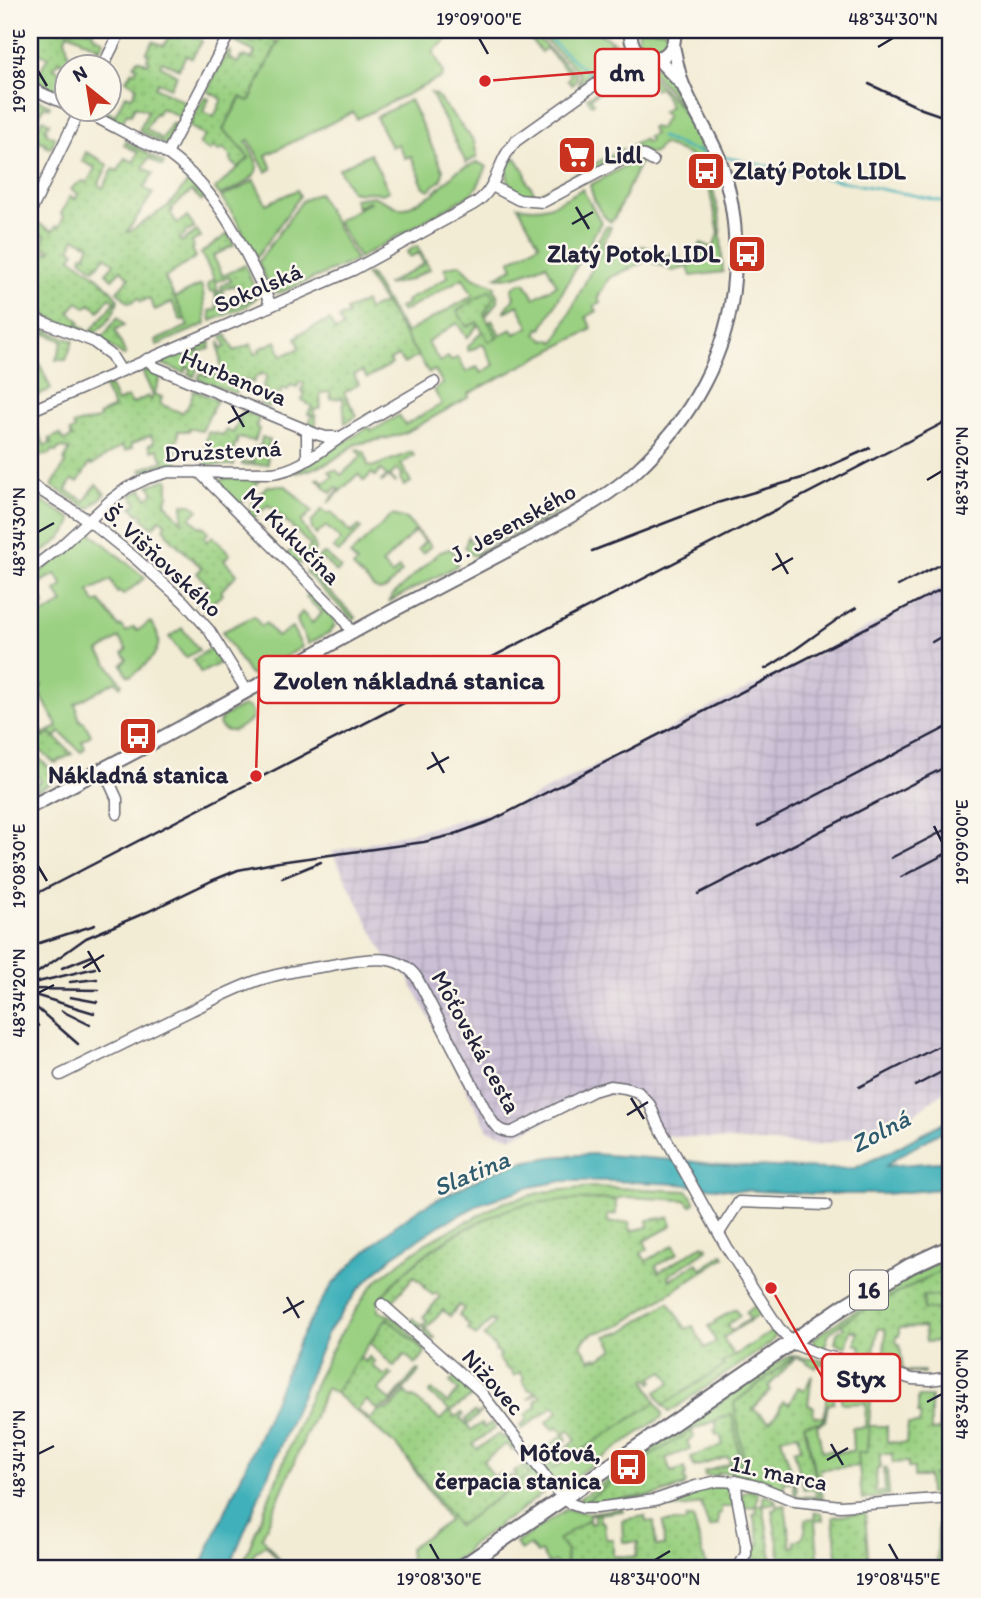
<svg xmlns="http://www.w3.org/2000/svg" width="981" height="1598" font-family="Itim,sans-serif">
  <defs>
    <pattern id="industrial-grid" width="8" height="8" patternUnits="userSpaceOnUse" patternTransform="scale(1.75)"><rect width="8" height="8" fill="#cbbfd5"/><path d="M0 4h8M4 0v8" fill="none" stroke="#aea4b8"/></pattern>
    <pattern id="park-dots" width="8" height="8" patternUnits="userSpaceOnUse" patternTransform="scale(1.75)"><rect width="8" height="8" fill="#9ad081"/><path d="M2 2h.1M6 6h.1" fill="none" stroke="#84b270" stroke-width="1.8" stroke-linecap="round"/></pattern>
  </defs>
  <rect width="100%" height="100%" fill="#fbf7ec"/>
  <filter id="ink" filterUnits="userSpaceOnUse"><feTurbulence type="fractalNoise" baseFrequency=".0143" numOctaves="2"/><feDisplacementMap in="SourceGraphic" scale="14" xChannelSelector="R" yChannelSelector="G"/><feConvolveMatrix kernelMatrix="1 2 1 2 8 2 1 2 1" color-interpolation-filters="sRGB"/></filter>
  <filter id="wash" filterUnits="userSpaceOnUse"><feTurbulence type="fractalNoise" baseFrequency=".00686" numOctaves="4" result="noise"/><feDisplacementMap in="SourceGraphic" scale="28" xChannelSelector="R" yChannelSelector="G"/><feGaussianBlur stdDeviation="1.57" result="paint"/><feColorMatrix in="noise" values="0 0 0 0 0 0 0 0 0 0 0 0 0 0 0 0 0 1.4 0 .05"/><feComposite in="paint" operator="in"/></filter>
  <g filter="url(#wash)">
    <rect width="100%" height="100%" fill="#f3ecd5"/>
    <path fill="url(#industrial-grid)" d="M951,583V1086L894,1129L813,1146L660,1135L636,1103L628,1097L616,1094L595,1097L512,1137L488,1130L408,977L401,970L390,965L332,852L515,806L837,644Z"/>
    <g fill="#9ad081" stroke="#5e795e" stroke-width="2">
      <path d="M284,30H459L433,51L443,72L442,77L357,119L353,112L266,155L272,169L266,172L249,140L246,141C249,148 258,160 257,168C256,181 230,191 220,195L215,189L249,158L236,142L223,130L241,97L250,100Z"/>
      <path d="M523,30H529L576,74V79L572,85L567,80L571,75L546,48L541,52Z"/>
      <path d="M534,30H592L611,40L601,62L578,84L580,76L577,70Z"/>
      <path d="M639,30H667C670,44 659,54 645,49L638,39Z"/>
      <path d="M612,41L623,50L622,56L616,61L617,63L588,84L579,87C597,72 603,62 612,41Z"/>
      <path d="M642,62C669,66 678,95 689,117L668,89Z"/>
      <path d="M640,65C659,84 681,105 694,129C700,140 703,153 706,166L703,168L705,175H709L711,180L720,220L723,272L691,276L688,267L673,271L648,260L609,278L598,297L600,302L594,306L597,311L586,317L592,329L468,394L469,397L405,433L388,438L356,444L330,462L306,471L294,473L369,427L372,431L399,415L405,425L442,404L434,390L443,384L435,370L429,373L366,275H370L406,333L473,296L463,278L402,312L399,308L407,304L406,301L448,277L444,268L460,264L473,277L495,286L494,289L498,297V302L467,338L457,323L427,342L440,362L448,357L451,361L458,357L466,372L477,367L481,373L494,365L483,344L469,351L467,348L492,320L500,335L512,329L515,334L529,327L518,305L503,313L514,298L512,289C515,285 520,282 525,283L534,298L557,285L546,264C534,270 508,281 495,277L513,268L510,261L539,244L518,206C545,213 559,202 582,189L601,222L542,329L539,328L536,334L546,340L548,339L555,342L599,255L592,251L606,226L611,227L602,245L614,251L616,247L622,250L644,246L669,257L671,253L679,256L678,259L691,265L701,243L713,248L719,233L708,183L701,169V162L694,160L689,155L665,145L662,144L656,152L651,154L639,150L629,153L626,149L644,139L646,143L650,141L648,137L654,134L651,129L653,127L659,129L667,116L662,112L670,106L660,87L655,89C648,78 640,78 633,68L591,98L594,103L591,104L587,98L633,67Z"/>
      <path d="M431,93L436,95L474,141L477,157L466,163Z"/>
      <path d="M410,100L443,170L442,179L429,190L424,187L420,179L421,178L411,156L405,158L398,144L391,147L376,117Z"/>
      <path d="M622,149L625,155L550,195C537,199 526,198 514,193L515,190C506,182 502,163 516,158L525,172L528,184L530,185L535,194H538Z"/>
      <path d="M370,153L389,191L382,194C371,189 362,195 351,191L339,169Z"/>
      <path d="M640,158V163L614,219L611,222C599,214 593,199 590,185Z"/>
      <path d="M477,162L487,167L477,187L470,195L359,258L337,221L370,202L369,201L357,207L354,199L373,196L399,208H406L433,194L457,171Z"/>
      <path d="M254,180L266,204L297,190L300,196L256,258L235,217L221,197L243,187Z"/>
      <path d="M318,193L356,260L284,291L276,293L272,291L258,262L302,201Z"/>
      <path d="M417,246L430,269L409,280L388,285L387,284L424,264L418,253L410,257L407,252Z"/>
      <path d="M215,279L222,311L258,296L247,306L211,321L210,311L217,309L215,292L209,291L208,283Z"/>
      <path d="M201,285L203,291L206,324L157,345L155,341L188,326L174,298Z"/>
      <path d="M358,449L365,453L368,466L372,467L412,452L414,456L401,464L411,482L404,486L400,478L403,475L397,469L390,476L396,482L395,483L388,477L382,482L381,481L387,476L381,470L375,476L372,473L364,481L358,474L328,503L339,489L336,487L331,493L317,479L319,478L324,483L333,476L329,471L336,470L341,475L362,456L356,450Z"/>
      <path d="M227,478H257L259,480L246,499L239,504L220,485L221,480Z"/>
      <path d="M267,486H286L312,511L301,522L315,545V550L302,564L296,563L287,554L292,549L300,557L311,546L274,509L268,505L252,519C245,506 259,495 267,486Z"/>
      <path d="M30,494L72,519C70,536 46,549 34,559L30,554V534L37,530L30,517Z"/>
      <path d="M322,509L328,514L331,512L351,533L359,526L361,529L339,552L333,548L341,540L326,526L316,535L312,529L311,523Z"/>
      <path d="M558,510V513L476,555L474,556L470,554L465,547L468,537L477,552Z"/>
      <path d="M392,515L406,519L431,546L423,553L418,549L425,542L415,531L382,564L392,575L399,568L402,572L386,589L380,591L374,588L353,567L357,563L350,555Z"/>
      <path d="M90,532L145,578L123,595L120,592L117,593L111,580L89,591L95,603L100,601L119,627L122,626L126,632L134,627L137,631L150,622C170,645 151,662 131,676L127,675L122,665L127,659L123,653L127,650L119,638L99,652L122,684L120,687L116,681L75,704C78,710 77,716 81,722H84L91,735L82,741L85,748L81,752L60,732L55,738C53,738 44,738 42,738C34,734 30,717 30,709L43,734L58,727L38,690L42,686L30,664V622L63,603L56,591L63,586L56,574L35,585L44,604L41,610L30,616V580L58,558L86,533Z"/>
      <path d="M449,549C456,551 457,560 457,566L388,602L392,596L438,553Z"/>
      <path d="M325,554L341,568L337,572L335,571L323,559L310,572L356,618L353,620L306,573C308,565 317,556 325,554Z"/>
      <path d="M309,594L333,618L335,625L330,632L308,644L298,623L297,618L302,612L312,623L322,613L306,597Z"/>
      <path d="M254,616L261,626L266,623L277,637L292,627L302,647L254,675L249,674L222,632Z"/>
      <path d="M182,628L199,650L187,657L184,656L169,637Z"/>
      <path d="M243,706C252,707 255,714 250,721C240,728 226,738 219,724L222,717Z"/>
      <path d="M592,1187L688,1191L695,1203L691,1206L685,1200L623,1197L616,1199C585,1200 554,1200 524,1205C511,1207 499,1213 488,1218C447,1235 412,1261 383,1295L391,1303L388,1305L381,1298L378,1301V1311C381,1313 385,1314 389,1315C399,1319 420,1343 426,1352L387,1318L335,1393L326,1388L262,1537L285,1568L266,1545L255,1552L247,1568H241L316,1381L338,1338L367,1292L373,1285L381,1277L426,1243L502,1203L543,1192Z"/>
      <path d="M951,1258V1266L859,1312L829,1333L824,1350C819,1348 812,1346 813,1340L821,1333C863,1305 904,1277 951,1258Z"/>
      <path d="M923,1295L951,1296V1308L924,1310Z"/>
      <path d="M773,1331L775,1336L771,1343L669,1412L663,1405L723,1366L722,1363Z"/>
      <path d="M790,1356L802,1357L801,1359L794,1357L734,1403L747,1478L733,1477L731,1467L741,1466L731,1414L692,1430L623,1474L585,1502L588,1503L656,1495L685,1485V1486C653,1498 626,1501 591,1504H584L579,1502L580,1498L625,1468L627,1470L632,1466L631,1464L780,1361Z"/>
      <path d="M804,1358L834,1362L835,1364L834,1402L828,1405L825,1421L817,1425L822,1451L834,1450V1452L853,1451L852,1428L865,1427L866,1403L844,1404L841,1401L844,1365L873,1371L867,1452L858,1453L859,1466L820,1469L823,1500L797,1497L796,1496L820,1497L813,1459L804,1424L820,1422L824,1417L830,1371V1365L818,1364L816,1368L803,1360Z"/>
      <path d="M656,1402L662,1413V1417L564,1484L557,1482L555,1484L529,1449L531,1447L536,1453L538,1451L553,1468Z"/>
      <path d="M400,1449L458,1526L529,1474L523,1466L526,1463L522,1457L524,1455L549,1488L516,1514L498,1524L499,1526L472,1544L464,1554L443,1568H411L409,1548L449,1521Z"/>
      <path d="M622,1508L623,1511L589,1515V1519L559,1540L567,1551L566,1563L569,1568H559L555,1562L549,1565L541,1552L537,1554L530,1545L521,1551L516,1543L565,1510L589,1513Z"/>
    </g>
    <g fill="url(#park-dots)" stroke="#5e795e" stroke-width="2">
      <path d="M30,30H94L92,34L104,41L96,55L94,54L98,47L85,41H82L80,38L68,33L65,38L69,55L81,62L79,66H68L58,61L54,68L66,76L62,87L66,90V95L35,79L48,57L30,48Z"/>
      <path d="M164,30H191L190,33L202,41L192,58L186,55L179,69L162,61L160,65L177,75L170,88L158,82L155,87L187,103L180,117L161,108L157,114L155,113L146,129L162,139L172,123L176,125L166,145L139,131L148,111L135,106L131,115L127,113L122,123L93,109H102L115,115L125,95L132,97L137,87L126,80L132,71L135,72L137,67L134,65L138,59L148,64L150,61L147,59L149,55L146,53L153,41L164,46L169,35L163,31Z"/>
      <path d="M238,30H242L240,37L253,43L256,38L262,41L267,31L266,30H284L281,37L271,33L269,38L278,42L249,101L240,97L223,130L236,142L249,158L238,168L230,160L232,158L223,148L219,151L213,147L210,151L199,144L205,136L189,126L204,97L209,99L203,112L214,117L222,99L207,91L228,51L231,52L229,58L238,63L241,57L243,58L244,56L252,59L255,52L233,41Z"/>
      <path d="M30,97L50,105L49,108L44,106L30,134Z"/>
      <path d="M43,119L50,123L45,128L47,130L46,133L55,138L51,148L45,146L46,143L40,141L33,153L30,151V142Z"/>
      <path d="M126,141L164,163L162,166L149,158L143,167L153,174L144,188L153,193L127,232H129L168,206L189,181L205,198L202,201L192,191L171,208L173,211L170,212L177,223L187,217L195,228L184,233L185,235L179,239L181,242L197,231L201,237L192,242L194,247L192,249L196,257L165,278L185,319L181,321L172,302L155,310L149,298L141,302L139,298L129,303L117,291L129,278L121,270L112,279L106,273L114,264L106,256L94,269L81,259L82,255L85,256L90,245L75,238L70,249L75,251L71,258C88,269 107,282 118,300C115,313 104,329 92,334L89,333L115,302L110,297L99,311L90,304L86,308L78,302L69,312L80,321L78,323L85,329V332L30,309V271L33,273L35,269L30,266L33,257L36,258L41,249L50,253L51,250L41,245L45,236L32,230L36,222L53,231L56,226L59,227L64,216L61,214L70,196L76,199L78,194L71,190L74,186L83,181L87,183L95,168L82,161L86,152L101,160V161L108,165L98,185L103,188L113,169L118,171L125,158L134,162L138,152L124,145Z"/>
      <path d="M228,234L234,245L213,256L223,276L245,265L258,296L222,311L218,292L222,291L228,303L239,298L241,295L235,285L222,290L221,286L231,281L229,277L216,282L201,253Z"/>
      <path d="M490,290L494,298L484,314L497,337L489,342L477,322L467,327L457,311Z"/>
      <path d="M365,302L368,310L384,303L418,356L404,364L398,356L390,360L392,364L367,378L362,371L354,375L359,384L344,393L357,416L345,423L343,398L331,399L330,392L320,393L321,408L314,410V416H316V427L309,423L312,416L308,414L312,406L307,404V402L302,400L305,393L301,391L304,383L300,382L297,387L290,385L288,390L282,388L280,395L275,393L269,408L260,404L266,389L263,387L267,376L261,373L259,376H256L253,383L242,379L236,394L198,379L200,374H204L205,376H213L214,370H221L219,341L222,349L226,347L222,336L226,334L234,351L251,344L255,354L260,352L259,349L276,341L282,356L300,348L296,338L300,336L299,334L330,320L335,331L343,328L339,318L348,315L346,310Z"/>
      <path d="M118,317L124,325L115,330L126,355L123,356L101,339Z"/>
      <path d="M39,327L73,341L66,360H56L63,341L37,330Z"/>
      <path d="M211,341L210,349L197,352V369L194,377L188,374L191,369L187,367L184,373L163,364V361Z"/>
      <path d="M30,342L32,350L39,354L37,358L51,389L30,399Z"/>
      <path d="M144,370L161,376L154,394L162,397L160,404L182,413L185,409H187L194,390L217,400L202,431L189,428V431H178V439L176,440L177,464L168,463L142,472L141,469L163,461L158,449L152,451L149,445L154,443L151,435L131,444L132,448L125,451L122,446L92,465L90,463L78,482L72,480L66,490L85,501L96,484L105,494L89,509L52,486L66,462L64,460L70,449L59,448L56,452L53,450L50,454L39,456L30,471V458L33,453L30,451V421L32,420L45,446L51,443L49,439L60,434L64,441L72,437L70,432L75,429L73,425C83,421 91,423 100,418L99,415L114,408L104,387L109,385L117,402L128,397L132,404L148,396L151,400L153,395L142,371Z"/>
      <path d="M243,411L259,417L256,427L259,429L255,441L237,438V444L234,445V465H205V447L208,432L224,435L226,430L233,433Z"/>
      <path d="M262,437L270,440L267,448L268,464L242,465V462H254V447H260Z"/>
      <path d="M168,479V495L165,503L182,522L183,504H192L198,510L190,518L200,527L203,526L209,532L204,537L207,541L213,536L230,554L224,560L237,574L221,591L223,594L204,609L194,599L208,585L197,573L202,568L171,539V538L167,534L168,532L164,528L166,524L160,519L153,527L142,518L144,515L141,513L139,515L132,507L137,504L131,495L142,489L147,498L154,493L149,485Z"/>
      <path d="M211,648L220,663L201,673L193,660Z"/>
      <path d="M51,733L72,754L55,763L33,745L30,747V743L40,736L43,738Z"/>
      <path d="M30,750L60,778L30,794V790L37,787L36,784L41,782L34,769L30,771Z"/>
      <path d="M616,1199V1214L607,1215L609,1223L629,1222L631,1231L648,1227L647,1220L669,1217L672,1226L644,1241L648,1249L641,1253L646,1261L674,1245L678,1253L656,1266L659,1272L703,1245L704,1247L706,1246L708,1249L668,1276L670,1280L697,1263L702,1269L723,1254L725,1257L619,1326C605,1332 588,1330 581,1345L590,1360L596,1357L598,1359L614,1349L606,1336L622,1332L669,1302L686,1329L693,1326L705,1348L716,1342L708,1326L716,1323L715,1321L736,1309L740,1316L727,1325L731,1331L750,1319L746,1312L757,1305L762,1313L723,1338L734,1356L722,1363L724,1366L663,1405L656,1392L671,1382L664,1371L652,1378L654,1381L652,1383L648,1379L645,1380L656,1402L553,1469L547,1462L576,1440L569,1430L564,1435L567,1439L556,1449L558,1452L553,1455L551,1453L544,1458L539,1453L563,1435L559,1427L554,1430L547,1422L558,1412L554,1406L522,1429L520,1426L528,1419L526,1415L537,1406L535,1403L537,1401L536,1400L541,1396L538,1393L528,1399L535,1393L531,1389L529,1390L522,1380L524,1378L520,1372L514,1376L510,1369L508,1370L498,1358L501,1355L495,1350L496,1348L484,1337L495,1323L491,1320L476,1336L468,1329L470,1326L459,1315L464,1309L459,1305L450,1316L443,1310L426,1329L435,1338L433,1340L423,1332L426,1329L423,1326L420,1329L410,1321L413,1318L423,1326L427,1321L423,1317L440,1297L436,1293L433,1295L424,1288L425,1286L414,1276L391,1303L383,1295C412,1261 447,1236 488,1218C499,1213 511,1207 524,1205C554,1199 585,1200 616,1199Z"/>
      <path d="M951,1266V1296H923L924,1310L951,1308V1310L949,1311L951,1340L945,1341L944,1337L942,1338V1341L926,1342L924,1327L899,1328V1336H896L897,1344H900L903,1371H924V1373H904L889,1366L890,1358L883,1357L886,1334L885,1329H878L874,1353L870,1352L869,1356L864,1355L863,1359L859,1358L858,1360L844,1356L845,1354L859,1357L861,1346L855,1344L858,1332L851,1330L846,1347L835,1343L837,1333L844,1328L841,1324L859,1312Z"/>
      <path d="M387,1318L426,1352L416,1364L405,1355L394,1367L370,1343Z"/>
      <path d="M360,1357L365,1362L369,1357L375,1362L372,1364L373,1366L385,1376L389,1372L392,1375L378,1390L391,1401L415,1372L419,1370L420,1371L390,1405L376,1409L366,1400L358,1410L370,1420L378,1411L391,1408L405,1392L411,1398L413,1397L440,1420L450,1411L429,1393L432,1390L447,1403L459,1390L450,1382L455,1377L475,1394L451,1411L455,1417L461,1413L463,1415L460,1418L465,1424L467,1421L466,1419L475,1412L477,1415L483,1411L467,1425L471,1430L481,1424L484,1428L492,1423L495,1428L473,1444L477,1449L499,1434L503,1438L506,1436L515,1448L512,1450L506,1444L483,1461L494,1477L500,1473L505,1479L510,1476L513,1478L517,1475L514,1472L523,1466L530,1474L458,1526L400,1449L335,1393Z"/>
      <path d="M794,1357H796L768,1387L771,1390L753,1409L770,1422L779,1410L783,1401L789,1404L798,1387L805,1390L812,1375L808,1405L814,1407L813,1415L824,1417L820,1422L804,1424L820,1498H816L815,1490L804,1489L794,1450L801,1448L798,1434L781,1438L797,1488L796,1496L794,1495V1482H784V1490L747,1478L734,1403Z"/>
      <path d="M918,1397H931V1431L939,1430V1411L951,1410V1458L945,1459L946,1474L933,1475L935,1490L945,1489V1493L929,1494L928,1477H914V1468H908V1462L893,1463L892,1454H880V1468L877,1469L875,1492H885L884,1468H887L889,1495L862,1500L858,1453L867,1452L869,1426H887V1442L906,1443L908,1424H919L921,1415L918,1414Z"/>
      <path d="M732,1414L741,1466L731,1467L732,1472L718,1473L717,1476H705L704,1472L730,1464L728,1457L694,1467L691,1457L723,1445L720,1435H716L714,1430L717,1428L715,1421Z"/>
      <path d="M694,1429L692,1432L694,1437L687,1441L690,1449L666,1458L671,1472L684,1468L686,1475L684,1476L686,1483L685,1485L656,1495L588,1503L585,1502L623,1473Z"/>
      <path d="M730,1485L734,1507H721V1513L718,1514V1525L709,1528L701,1503L688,1507L667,1508L668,1501L705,1488Z"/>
      <path d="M748,1490L758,1492L756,1506L763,1504V1495L775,1499L776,1503L763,1505L773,1564L781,1562L772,1510L776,1509V1506L785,1505L791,1547L796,1546L795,1541C807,1537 805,1530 806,1519L815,1518L814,1512L822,1513L823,1520L815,1521L819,1568H745L748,1564L754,1560L751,1547L760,1545L753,1514L757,1513L756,1506L743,1508L741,1495Z"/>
      <path d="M865,1512L869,1568H838L833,1517Z"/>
      <path d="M594,1514H599L600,1521L604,1523L606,1539H613V1556L636,1557L638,1542H623L622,1520L645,1516L646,1522L654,1521L656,1546H664L663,1522H686V1518H693L707,1568H569L566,1563L567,1551L558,1540L589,1519L590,1524L594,1523Z"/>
      <path d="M942,1517H951V1568H937L938,1524L942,1521Z"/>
    </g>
    <path fill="#41b1ba" stroke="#326a7a" stroke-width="2" d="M951,1118V1126L896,1158L886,1166L951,1161V1188L884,1194H819L735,1190L678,1184L612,1181H562L526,1188L482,1203L440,1225L392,1257L359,1289L327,1334L229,1568H200L261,1432L300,1339L317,1308L333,1284L355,1261L397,1224L422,1207L486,1175L518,1163L551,1157L593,1154L687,1161L720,1165L827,1169L855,1168L893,1150Z"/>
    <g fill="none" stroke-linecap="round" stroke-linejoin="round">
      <g stroke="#41b1ba" stroke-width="2.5">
        <path d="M539,30L594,78"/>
        <path d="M661,137L689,149L714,155"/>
        <path d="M724,157L900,193C917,195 934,200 951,203"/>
      </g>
    </g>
  </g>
  <g filter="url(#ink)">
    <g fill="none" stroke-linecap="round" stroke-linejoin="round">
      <g stroke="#6b6971" stroke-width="13">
        <g id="minor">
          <path d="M103,66L121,30"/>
          <path d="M30,88L66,104"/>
          <path d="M77,108C97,117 116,128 135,138C146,143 159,148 169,155C220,192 245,250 271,305"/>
          <path d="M167,154L231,30"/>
          <path d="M492,186L519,200L543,202L631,155C640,152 645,157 653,161"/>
          <path d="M30,213L81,108"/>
          <path d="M30,317L92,341L111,355L121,371"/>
          <path d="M147,359L155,367L316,434L326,437H339"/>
          <path d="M30,411L353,270L474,204C499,189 496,161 516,141L603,79L642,55"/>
          <path d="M307,460V430"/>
          <path d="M199,472L341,615L352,633"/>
          <path d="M30,484L88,520L135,558L184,602L209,630L247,691"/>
          <path d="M30,570L60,547L111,500L127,488L148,478L169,472L272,473C300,470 321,450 344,435C374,417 404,400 434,382"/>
          <path d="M103,768L117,799V814"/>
          <path d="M60,1075C104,1053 147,1032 190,1011C213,1000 235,988 259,980C282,972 308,969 332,965C360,960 398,950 417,978L485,1109C492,1121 496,1133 512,1132L593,1091L610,1086L625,1088L638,1092L650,1105L657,1122L727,1248L779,1328L794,1344L821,1355L874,1367L912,1379L930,1380L951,1377"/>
          <path d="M719,1233L739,1202L826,1205"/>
          <path d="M382,1304L480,1391L555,1489L571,1504L583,1508H596L655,1500L696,1486L718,1481L740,1482L760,1487L795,1501L841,1506L951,1498"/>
          <path d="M736,1481L737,1497L746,1546V1554L738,1568"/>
        </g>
      </g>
      <g stroke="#6b6971" stroke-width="16">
        <g id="tertiary">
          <path d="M631,30C627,66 679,69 674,30"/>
          <path d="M657,58L681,83"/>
          <path d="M30,807C87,777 144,748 200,717C265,682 328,645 394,610C442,585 490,560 538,534C572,515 607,498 636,471C690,421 729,353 734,279C738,239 733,196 719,158C709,133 693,110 683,85C678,73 676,58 673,46"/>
        </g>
      </g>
      <g stroke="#6b6971" stroke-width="18">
        <path id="primary" d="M461,1568L843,1307L910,1266L951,1247"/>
      </g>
      <use href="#minor" stroke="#fff" stroke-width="10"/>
      <use href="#tertiary" stroke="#fff" stroke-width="12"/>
      <use href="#primary" stroke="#fff" stroke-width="14"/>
      <g stroke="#22223b" stroke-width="2.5">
        <path d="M869,84L922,109L951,119"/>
        <path d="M592,551L717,503L802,478L870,448"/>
        <path d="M898,586L951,559"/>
        <path d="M932,642L951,631"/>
        <path d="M765,669C797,651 824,626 856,608"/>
        <path d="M758,826L951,725"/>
        <path d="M891,858L951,827"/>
        <path d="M901,877L951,851"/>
        <path d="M282,878L321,862"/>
        <path d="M698,894L951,764"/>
        <path d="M30,897L951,419"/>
        <path d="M30,946L95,925"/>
        <path d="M62,968L92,956"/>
        <path d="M30,978L86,938L147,912L211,881L238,870L279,862L424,842L452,835L493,820L951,584"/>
        <path d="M70,982L97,979"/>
        <path d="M30,984L95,968"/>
        <path d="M30,989L99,990"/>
        <path d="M31,994L94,1013"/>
        <path d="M70,997L97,1002"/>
        <path d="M30,1002L78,1044"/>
        <path d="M62,1011L90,1025"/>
        <path d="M30,1014L38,1026"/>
        <path d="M915,1086L951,1067"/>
        <path d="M859,1087L951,1040"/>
      </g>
    </g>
  </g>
  <path fill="none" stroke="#22223b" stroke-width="2.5" d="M479,38L488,54M878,47L893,38M38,71L47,86M576,207L589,229M572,224L593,212M232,406L244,427M228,423L249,411M927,480L942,471M38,532L54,523M776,553L788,574M772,570L793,558M432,752L444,773M427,769L449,757M934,826L942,842M38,866L47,881M88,951L100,972M83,968L104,955M38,993L54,985M631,1098L644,1119M627,1115L648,1102M287,1297L299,1318M283,1313L304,1301M927,1402L942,1394M831,1444L843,1465M38,1454L54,1446M827,1460L848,1448M430,1544L439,1560M889,1544L898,1560M655,1560L670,1551"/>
  <defs>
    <g id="supermarket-square" transform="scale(2.0125)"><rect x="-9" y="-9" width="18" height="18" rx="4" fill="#c8321e" stroke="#fbf7ec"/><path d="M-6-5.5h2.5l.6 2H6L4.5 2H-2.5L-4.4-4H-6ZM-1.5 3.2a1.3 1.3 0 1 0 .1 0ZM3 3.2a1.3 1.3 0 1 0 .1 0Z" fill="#fff"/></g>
    <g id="bus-square" transform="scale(2.0125)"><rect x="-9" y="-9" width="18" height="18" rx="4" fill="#c8321e" stroke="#fbf7ec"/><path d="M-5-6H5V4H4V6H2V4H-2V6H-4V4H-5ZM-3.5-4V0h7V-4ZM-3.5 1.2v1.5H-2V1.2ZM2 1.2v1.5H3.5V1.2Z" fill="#fff"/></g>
  </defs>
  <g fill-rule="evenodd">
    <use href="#supermarket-square" x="577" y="155"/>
    <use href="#bus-square" x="706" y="171"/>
    <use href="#bus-square" x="747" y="254"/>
    <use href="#bus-square" x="138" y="736"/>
    <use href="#bus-square" x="628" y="1467"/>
  </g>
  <g text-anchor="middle" stroke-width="5" stroke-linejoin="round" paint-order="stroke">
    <rect fill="#fbf7ec" stroke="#636270" stroke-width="2" x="850" y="1270.5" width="38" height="39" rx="5"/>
    <g font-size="23" font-weight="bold" fill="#22223b">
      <text x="869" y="1298">16</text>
    </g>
    <g font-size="24" font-weight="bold" fill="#22223b" stroke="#fbf7ec" text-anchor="start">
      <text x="604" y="163">Lidl</text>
      <text x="733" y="179">Zlatý Potok LIDL</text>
      <text x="720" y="262" text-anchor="end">Zlatý Potok,LIDL</text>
      <text x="138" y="783" text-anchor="middle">Nákladná stanica</text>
      <text x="601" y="1461" text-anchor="end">Môťová,<tspan x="601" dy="28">čerpacia stanica</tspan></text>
    </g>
    <g font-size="24" fill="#22223b" stroke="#fbf7ec">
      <text transform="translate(258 288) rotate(-23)" y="8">Sokolská</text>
      <text transform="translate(234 377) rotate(23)" y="8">Hurbanova</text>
      <text transform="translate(223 451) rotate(-3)" y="8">Družstevná</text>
      <text transform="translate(513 523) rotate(-29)" y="8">J. Jesenského</text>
      <text transform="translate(292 536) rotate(45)" y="8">M. Kukučína</text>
      <text transform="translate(163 561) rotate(43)" y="8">Š. Višňovského</text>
      <text transform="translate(476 1042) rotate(61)" y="8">Môťovská cesta</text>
      <text transform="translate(493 1382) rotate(48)" y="8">Nižovec</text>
      <text transform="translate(779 1473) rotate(12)" y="8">11. marca</text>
    </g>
    <g font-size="26" font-style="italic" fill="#2e5b6e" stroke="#fbf7ec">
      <text transform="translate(880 1131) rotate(-28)" y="9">Zolná</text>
      <text transform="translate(471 1173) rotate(-23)" y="9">Slatina</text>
    </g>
  </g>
  <path fill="none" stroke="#d62828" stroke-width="2.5" d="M485 81L595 72M256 776L259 680M771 1288L822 1377"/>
  <g fill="#d62828" stroke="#fbf7ec" stroke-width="2.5">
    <circle cx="485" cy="81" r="7"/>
    <circle cx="256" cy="776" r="7"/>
    <circle cx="771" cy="1288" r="7"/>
  </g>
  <g fill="#fbf7ec" stroke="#d62828" stroke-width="2.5">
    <rect x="595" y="49" width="64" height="47" rx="7"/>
    <rect x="259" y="656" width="300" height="47" rx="7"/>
    <rect x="822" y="1354" width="78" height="47" rx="7"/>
  </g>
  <g font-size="26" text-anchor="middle" font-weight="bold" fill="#22223b">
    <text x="627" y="81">dm</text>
    <text x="409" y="689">Zvolen nákladná stanica</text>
    <text x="861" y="1387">Styx</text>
  </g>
  <rect width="981" height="1598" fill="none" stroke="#fbf7ec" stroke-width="77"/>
  <g transform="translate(88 88) rotate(330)"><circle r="33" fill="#fbf7ec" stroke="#a4a2a5" stroke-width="2"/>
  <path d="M0-5L12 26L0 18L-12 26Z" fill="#c8321e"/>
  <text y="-10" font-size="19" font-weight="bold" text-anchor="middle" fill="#22223b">N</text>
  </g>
  <rect x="38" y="38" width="904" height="1522" fill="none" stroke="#22223b" stroke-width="2.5"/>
  <g font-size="18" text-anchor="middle" fill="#22223b">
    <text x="479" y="25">19°09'00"E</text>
    <text x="893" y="25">48°34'30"N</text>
    <text transform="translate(19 71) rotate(-90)" y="6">19°08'45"E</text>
    <text transform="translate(962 471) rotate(-90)" y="6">48°34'20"N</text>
    <text transform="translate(19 532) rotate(-90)" y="6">48°34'30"N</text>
    <text transform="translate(962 842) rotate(-90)" y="6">19°09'00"E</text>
    <text transform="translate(19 866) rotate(-90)" y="6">19°08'30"E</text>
    <text transform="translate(19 993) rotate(-90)" y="6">48°34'20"N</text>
    <text transform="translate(962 1394) rotate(-90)" y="6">48°34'00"N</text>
    <text transform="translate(19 1454) rotate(-90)" y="6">48°34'10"N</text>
    <text x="439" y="1585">19°08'30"E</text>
    <text x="655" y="1585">48°34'00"N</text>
    <text x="898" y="1585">19°08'45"E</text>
  </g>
</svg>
